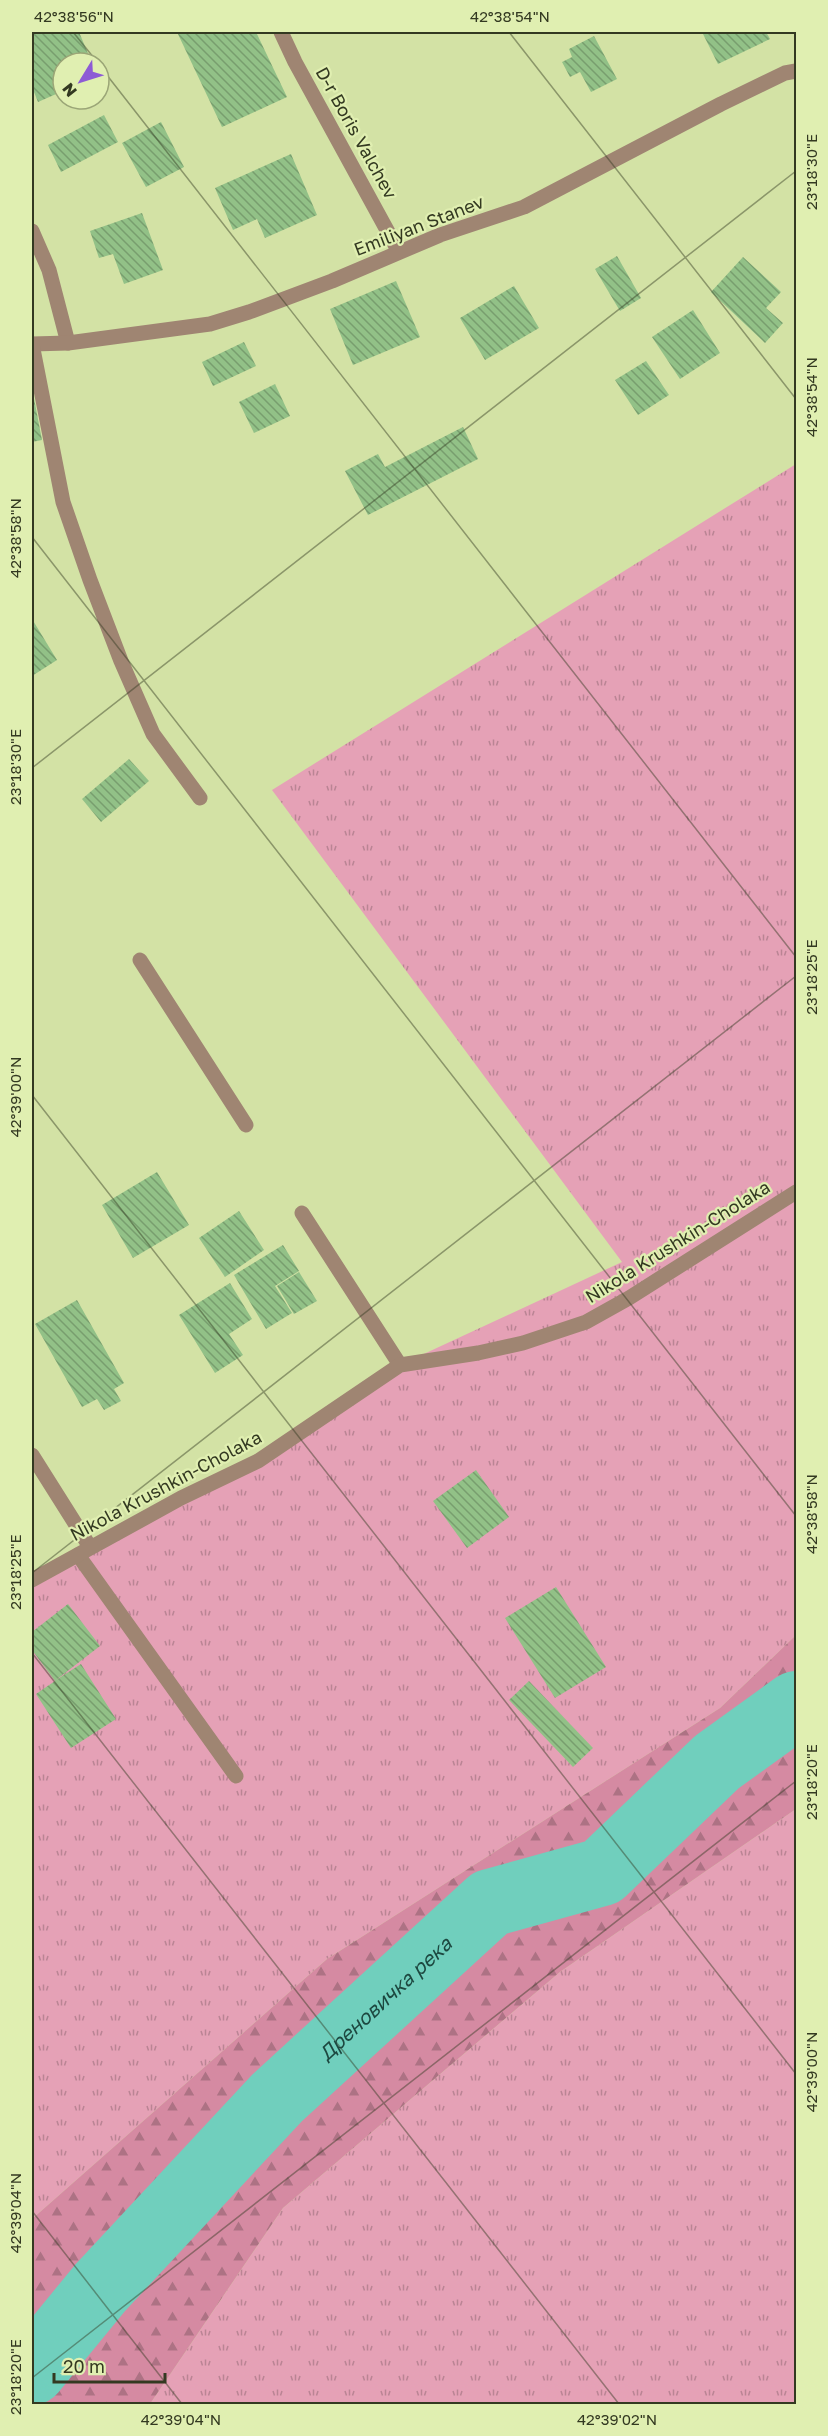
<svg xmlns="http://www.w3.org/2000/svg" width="828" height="2436" font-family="'Golos Text',sans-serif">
  <defs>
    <pattern id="grass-tufts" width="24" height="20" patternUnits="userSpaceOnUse" patternTransform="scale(1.5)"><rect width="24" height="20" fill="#e5a1b6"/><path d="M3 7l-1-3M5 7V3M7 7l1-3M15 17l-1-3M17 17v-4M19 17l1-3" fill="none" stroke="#ba8494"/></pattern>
    <pattern id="forest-firs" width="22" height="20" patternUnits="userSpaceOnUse" patternTransform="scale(1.5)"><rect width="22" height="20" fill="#d58aa2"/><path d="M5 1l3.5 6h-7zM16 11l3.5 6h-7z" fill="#ad7284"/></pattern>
    <pattern id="building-back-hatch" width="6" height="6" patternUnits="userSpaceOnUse" patternTransform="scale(1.5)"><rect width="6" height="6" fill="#92c187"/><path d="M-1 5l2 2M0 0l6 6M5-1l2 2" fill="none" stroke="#789e6e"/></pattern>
  </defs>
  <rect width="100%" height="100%" fill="#d3e2a5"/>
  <g fill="url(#grass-tufts)">
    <path d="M796,464V1635L720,1708L327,1959L32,2219V1586L258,1461L400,1365L622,1262L272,790Z"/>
    <path d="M796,1809V2404H150L283,2208L560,1972Z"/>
  </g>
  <path fill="url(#forest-firs)" d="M796,1635V1809L560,1972L283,2208L150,2404H32V2219L327,1959L720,1708Z"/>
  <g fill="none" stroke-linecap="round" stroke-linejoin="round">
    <path stroke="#70cfbd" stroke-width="68" id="s1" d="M32,2371L100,2288L277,2098L490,1903L602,1872L717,1762L796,1705"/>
  </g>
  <g fill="url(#building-back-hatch)">
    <path d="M32,32H79L92,63H63V91L38,102L32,87Z"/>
    <path d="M177,32H256L287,97L222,127Z"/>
    <path d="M702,32H766L770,39L718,64Z"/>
    <path d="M594,36L617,79L591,92L580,72L570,77L562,62L572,57L569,49Z"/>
    <path d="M104,115L118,142L61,172L48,145Z"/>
    <path d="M161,122L184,167L146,187L122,143Z"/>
    <path d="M291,154L317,215L265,238L257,219L233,230L215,188Z"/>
    <path d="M142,213L163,270L124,284L113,254L99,258L90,231Z"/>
    <path d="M617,256L641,298L620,311L595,269Z"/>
    <path d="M743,257L781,292L766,308L783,323L765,343L711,292Z"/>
    <path d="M396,281L420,337L353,365L330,309Z"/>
    <path d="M514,286L539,328L485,360L460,318Z"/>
    <path d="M693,310L720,353L680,379L652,337Z"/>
    <path d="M244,342L256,366L213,386L202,362Z"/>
    <path d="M646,361L669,395L638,415L615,380Z"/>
    <path d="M275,384L290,416L254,433L239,402Z"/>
    <path d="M32,388L42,440L32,442Z"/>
    <path d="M463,427L478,459L368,515L345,471L378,454L385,467Z"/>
    <path d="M32,619L57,660L32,676Z"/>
    <path d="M129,759L149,781L101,822L82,799Z"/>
    <path d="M157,1172L189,1225L133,1258L102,1205Z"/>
    <path d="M239,1211L264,1250L225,1277L199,1238Z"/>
    <path d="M283,1245L299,1271L275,1286L292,1313L266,1329L234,1275Z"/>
    <path d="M299,1272L317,1301L294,1314L277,1286Z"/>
    <path d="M230,1283L252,1319L229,1334L243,1355L215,1373L179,1315Z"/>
    <path d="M77,1300L124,1383L114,1389L121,1401L104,1410L97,1399L82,1407L35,1324Z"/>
    <path d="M476,1470L509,1517L467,1548L433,1501Z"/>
    <path d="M556,1587L606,1667L555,1698L505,1618Z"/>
    <path d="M68,1604L100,1646L56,1680L81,1664L116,1719L71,1748L36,1694L55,1681L32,1650V1632Z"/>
    <path d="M529,1681L593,1748L573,1767L509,1700Z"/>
  </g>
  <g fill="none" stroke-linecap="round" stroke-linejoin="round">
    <g stroke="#9f8572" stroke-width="15">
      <path d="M281,32L295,62L399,252"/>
      <path d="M32,231L49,270L68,343"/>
      <path d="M32,344L68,343L210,324L249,312L332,281L440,235L524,207L721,104L785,73L796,71"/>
      <path d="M32,344L63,502L90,580L121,661L153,734L200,798"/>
      <path d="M140,960L246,1125"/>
      <path d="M302,1213L400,1365"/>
      <path d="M32,1455L90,1547"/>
      <path d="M78,1555L236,1776"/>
      <path d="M32,1580L181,1498L258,1461L400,1365L478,1353L523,1343L586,1322L629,1298L796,1192"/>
    </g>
  </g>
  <path fill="none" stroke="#333921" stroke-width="1.5" stroke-opacity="0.45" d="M73,32L98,63M509,32L796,399M99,65L796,957M32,537L796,1516M32,768L796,171M32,1095L796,2074M32,1573L796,976M32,1653L619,2404M32,2211L182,2404M32,2378L796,1781"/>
  <g text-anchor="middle" stroke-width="4.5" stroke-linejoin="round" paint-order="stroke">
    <g font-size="18" fill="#333921" stroke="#e0efb1">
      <text transform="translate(356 133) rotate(61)" y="6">D-r Boris Valchev</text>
      <text transform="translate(419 226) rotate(-21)" y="6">Emiliyan Stanev</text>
      <text transform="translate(678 1242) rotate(-32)" y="6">Nikola Krushkin-Cholaka</text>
      <text transform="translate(166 1486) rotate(-28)" y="6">Nikola Krushkin-Cholaka</text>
    </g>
    <g font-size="20" font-style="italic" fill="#1d4840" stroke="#e0efb1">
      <text dy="7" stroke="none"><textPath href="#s1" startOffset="514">Дреновичка река</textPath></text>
    </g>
  </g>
  <rect width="828" height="2436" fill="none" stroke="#e0efb1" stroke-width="66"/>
  <g transform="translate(81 81) rotate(232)"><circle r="28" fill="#e0efb1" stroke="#9ba677" stroke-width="1.5"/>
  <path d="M0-4.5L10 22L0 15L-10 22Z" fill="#8d5bd5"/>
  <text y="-9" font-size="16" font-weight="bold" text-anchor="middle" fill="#333921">N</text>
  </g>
  <path d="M54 2373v9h111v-9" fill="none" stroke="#333921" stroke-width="3"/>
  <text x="63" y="2373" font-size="18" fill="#333921" stroke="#e0efb1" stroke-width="4.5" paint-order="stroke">20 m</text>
  <rect x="33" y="33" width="762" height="2370" fill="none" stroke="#333921" stroke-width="2"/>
  <g font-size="15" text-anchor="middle" fill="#333921">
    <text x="74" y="22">42°38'56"N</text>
    <text x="510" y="22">42°38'54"N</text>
    <text transform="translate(812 172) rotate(-90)" y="5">23°18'30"E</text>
    <text transform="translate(812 397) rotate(-90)" y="5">42°38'54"N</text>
    <text transform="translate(16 538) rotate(-90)" y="5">42°38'58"N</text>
    <text transform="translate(16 767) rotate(-90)" y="5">23°18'30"E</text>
    <text transform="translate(812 977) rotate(-90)" y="5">23°18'25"E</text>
    <text transform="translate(16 1097) rotate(-90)" y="5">42°39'00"N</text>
    <text transform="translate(812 1514) rotate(-90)" y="5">42°38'58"N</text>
    <text transform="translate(16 1572) rotate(-90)" y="5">23°18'25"E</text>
    <text transform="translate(812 1782) rotate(-90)" y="5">23°18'20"E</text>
    <text transform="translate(812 2072) rotate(-90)" y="5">42°39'00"N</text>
    <text transform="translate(16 2213) rotate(-90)" y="5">42°39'04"N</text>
    <text transform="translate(16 2377) rotate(-90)" y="5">23°18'20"E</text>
    <text x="181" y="2425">42°39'04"N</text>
    <text x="617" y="2425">42°39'02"N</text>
  </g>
</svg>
